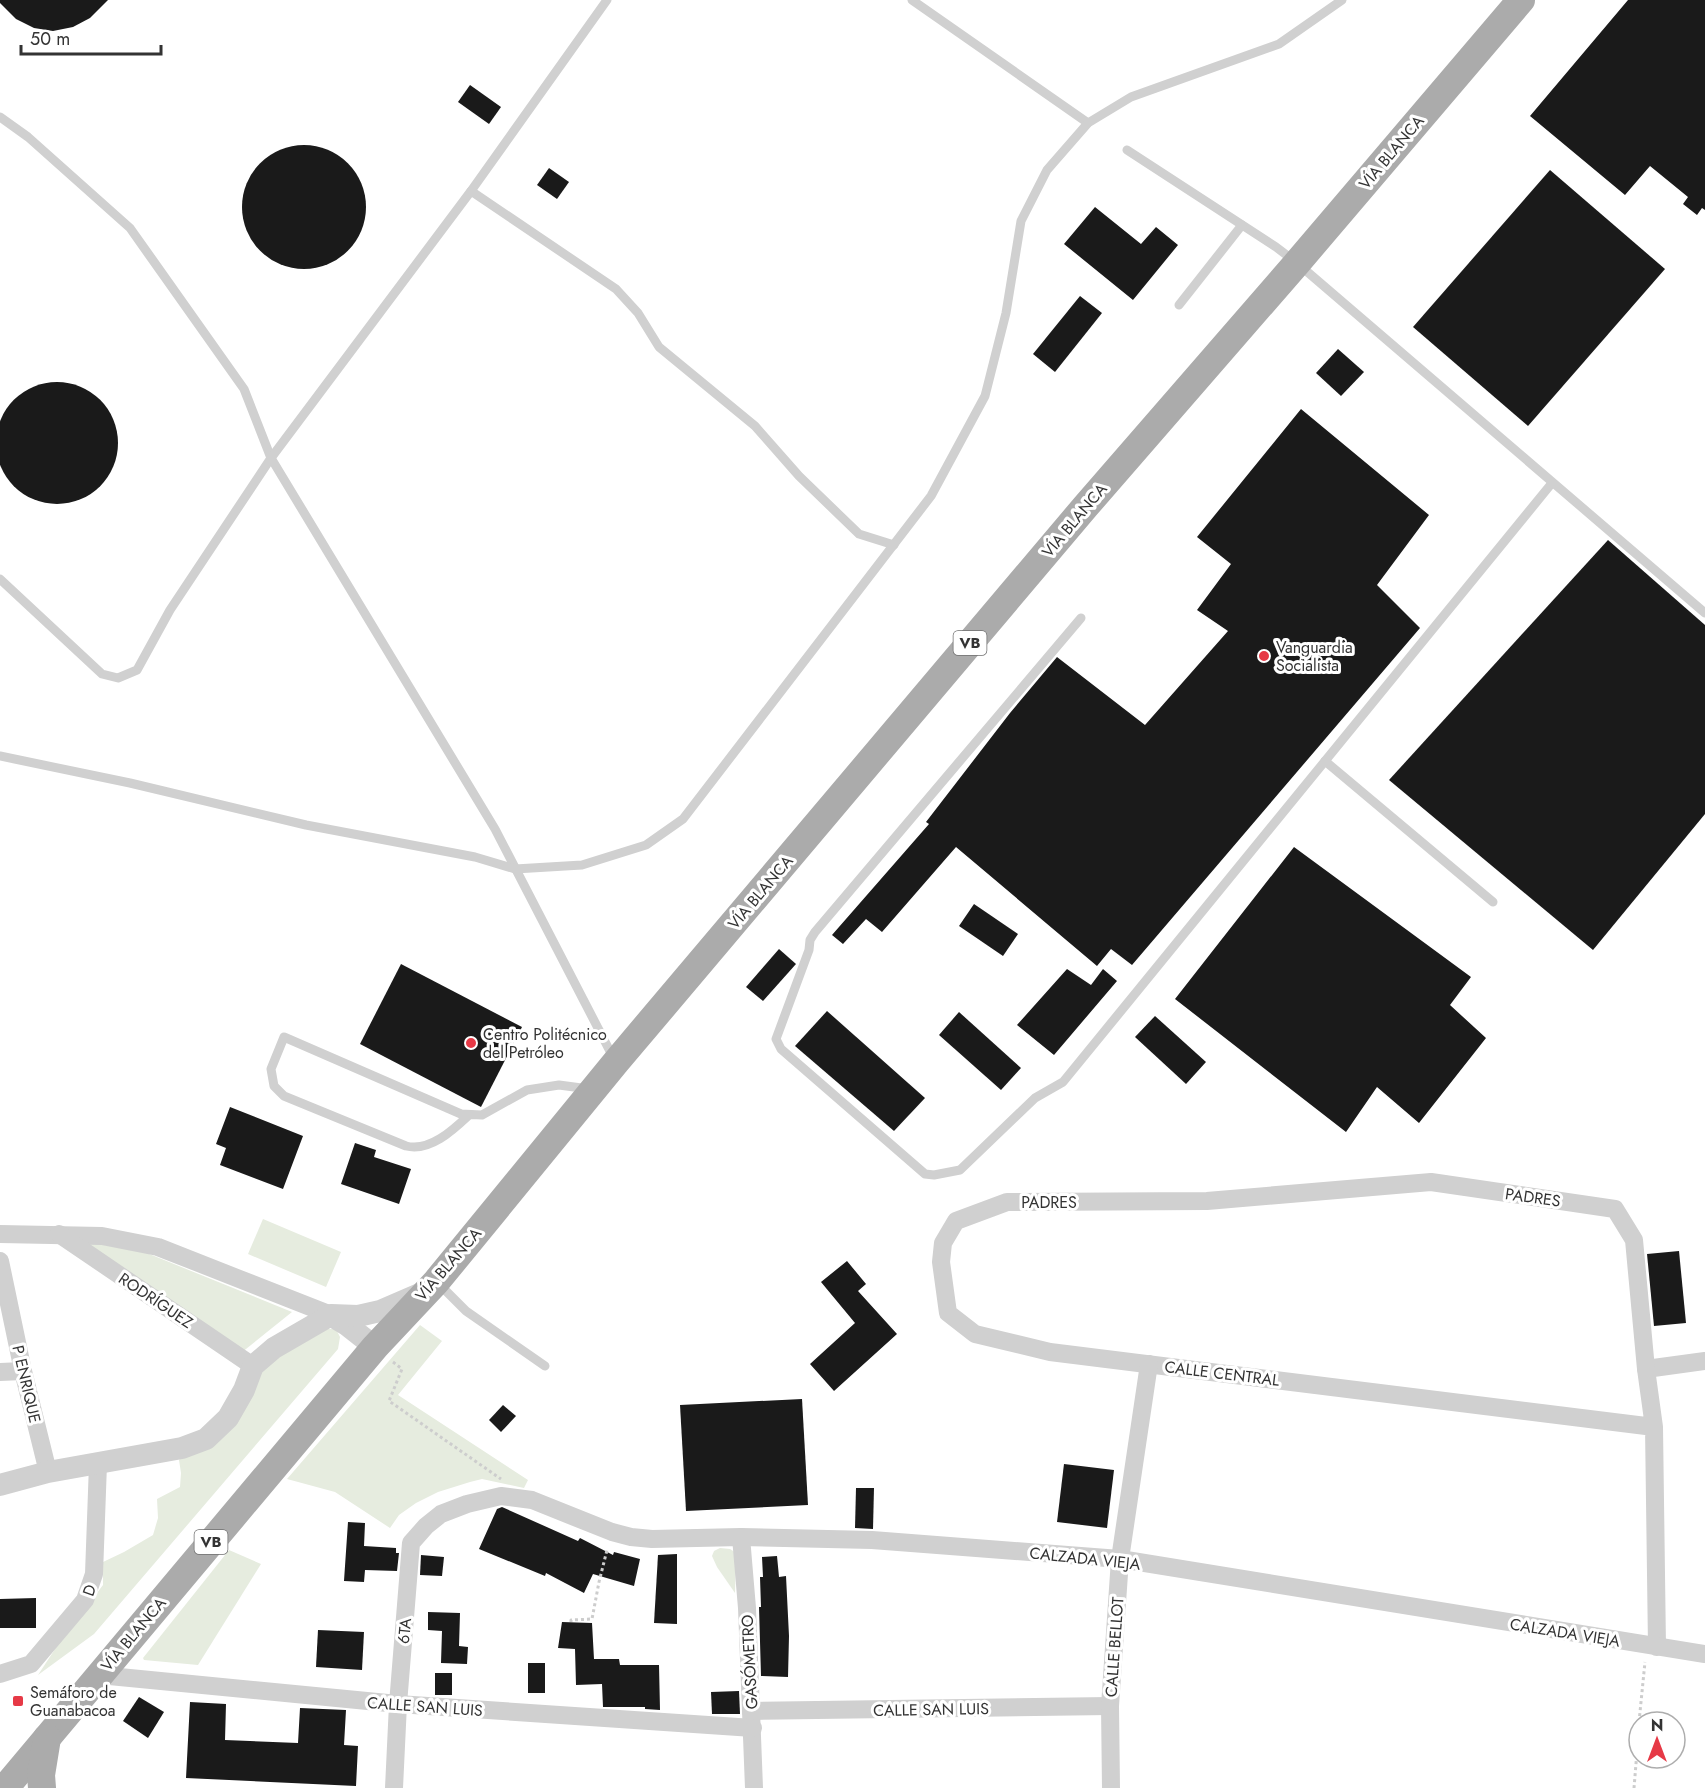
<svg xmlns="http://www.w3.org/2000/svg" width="1705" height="1788" font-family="Jost,sans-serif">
  <rect width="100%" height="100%" fill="#fff"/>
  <g fill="#e6ecdf">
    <path d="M263,1219L341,1252L326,1287L248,1254Z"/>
    <path d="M79,1241L142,1251L292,1312L241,1353Z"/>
    <path d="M420,1325L442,1341L398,1395L528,1480L524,1488L482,1479L470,1482L438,1492L416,1503L399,1515L390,1528L335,1492L287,1479Z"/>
    <path d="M324,1329H336L340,1337L338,1349L94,1634L38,1675L59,1643L103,1585V1562L124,1552L153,1535L158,1518L157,1499L180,1487L181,1473L179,1460L254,1383L271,1359Z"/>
    <path d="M720,1548L730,1549L736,1553L735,1593L717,1567L712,1556L714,1551Z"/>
    <path d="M229,1550L261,1564L198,1665L144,1660L143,1658Z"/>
  </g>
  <g fill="#1a1a1a">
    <path d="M0,0H108L90,18L73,27L53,31L34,28L16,19L0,3Z"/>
    <path d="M1628,0H1705V210L1702,208L1697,215L1683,204L1688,197L1650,166L1625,195L1530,116Z"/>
    <path d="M470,85L501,107L489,124L458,102Z"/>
    <circle cx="304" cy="207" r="62"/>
    <path d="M549,168L569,182L557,199L537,185Z"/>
    <path d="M1550,170L1665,269L1528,426L1413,327Z"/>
    <path d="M1095,207L1141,244L1156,227L1178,245L1133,300L1064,244Z"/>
    <path d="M1080,296L1102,313L1055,372L1033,354Z"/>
    <path d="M1338,349L1364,372L1341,396L1316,373Z"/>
    <circle cx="57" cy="443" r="61"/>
    <path d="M1301,409L1429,515L1377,585L1420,628L1132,965L1111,949L1097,966L956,847L882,932L866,919L843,944L832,935L929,824L926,822L1010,713L1057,657L1145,725L1228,631L1197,610L1231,564L1197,537Z"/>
    <path d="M1608,540L1705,625V814L1593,950L1389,780Z"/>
    <path d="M1294,847L1471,977L1450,1005L1486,1038L1419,1123L1377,1087L1346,1132L1175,999Z"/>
    <path d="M974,904L1018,934L1003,956L959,926Z"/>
    <path d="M779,949L796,964L763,1001L746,987Z"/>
    <path d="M401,964L522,1027L481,1107L360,1044Z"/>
    <path d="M1067,969L1091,985L1103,969L1117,981L1054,1055L1017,1025Z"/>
    <path d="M827,1011L925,1098L894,1131L795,1046Z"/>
    <path d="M959,1012L1021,1068L1001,1090L939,1035Z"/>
    <path d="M1155,1016L1206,1062L1186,1084L1135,1037Z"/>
    <path d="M230,1107L303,1136L283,1189L220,1165L226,1148L216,1144Z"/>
    <path d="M355,1143L376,1150L374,1157L411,1169L399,1204L341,1184Z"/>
    <path d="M1679,1251L1686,1323L1654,1326L1647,1254Z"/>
    <path d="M847,1261L866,1284L858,1291L897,1334L834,1391L810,1364L855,1323L821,1282Z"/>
    <path d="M802,1399L808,1505L686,1511L680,1405Z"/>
    <path d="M503,1405L516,1416L501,1432L489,1420Z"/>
    <path d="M1064,1464L1114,1470L1107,1528L1057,1522Z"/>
    <path d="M856,1488H874L873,1529L855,1528Z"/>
    <path d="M502,1507L578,1541L580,1538L613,1555L614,1552L640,1559L634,1586L593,1574L584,1593L546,1573L545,1576L479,1549L497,1509Z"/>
    <path d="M348,1522L365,1523L364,1546L396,1548V1553H399L397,1571L365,1570L364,1582L344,1581Z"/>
    <path d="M677,1554V1624L654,1623L658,1555Z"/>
    <path d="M421,1555L444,1557L442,1576L420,1575Z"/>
    <path d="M777,1556L779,1577L786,1576L789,1636L788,1677L761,1676L759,1607H761L760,1577H763L762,1557Z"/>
    <path d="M36,1598V1628H0V1599Z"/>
    <path d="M428,1612L460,1613L459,1646L468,1647L467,1664L441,1663L442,1631L428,1630Z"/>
    <path d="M562,1622L592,1623L594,1659H619L620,1665H659L660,1710L645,1709V1707H603L602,1684L576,1685L575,1649L558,1648Z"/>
    <path d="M318,1630L364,1632L362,1670L316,1667Z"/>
    <rect x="528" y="1663" width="17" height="30"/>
    <rect x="435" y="1673" width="17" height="22"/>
    <path d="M739,1691L740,1714H712L711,1692Z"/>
    <path d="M139,1697L164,1712L148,1738L123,1721Z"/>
    <path d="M190,1702L226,1704L225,1740L298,1743L300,1708L346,1710L344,1745L358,1746L356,1786L186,1778Z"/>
  </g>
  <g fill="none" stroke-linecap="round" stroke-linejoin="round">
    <g stroke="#cdcdcd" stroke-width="3" stroke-dasharray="3 3" stroke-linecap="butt">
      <path d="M393,1362L402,1369L389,1401L501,1479"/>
      <path d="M571,1622V1620L592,1619L599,1582L607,1550"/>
      <path d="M1639,1722L1645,1662"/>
      <path d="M1634,1788L1639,1727"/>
    </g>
    <g stroke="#d0d0d0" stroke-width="9">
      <path d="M912,0L1088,123"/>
      <path d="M0,117L28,137L130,228L244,389L271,458L495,829L614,1059"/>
      <path d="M1127,150L1276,247L1297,263L1705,613"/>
      <path d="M471,191L616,289L638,313L659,347L755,426L799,476L859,534L894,545"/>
      <path d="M1179,305L1242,225"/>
      <path d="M0,579L102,674L118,678L137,670L170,610L271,458L471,191L607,0"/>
      <path d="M1081,618L815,932L810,940L809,950L776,1039L781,1049L925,1174L934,1175L960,1170L1035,1098L1063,1082L1552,483"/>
      <path d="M0,756L130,783L306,825L475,857L515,869L582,865L646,845L683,819L931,496L985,396L1006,313L1021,221L1047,170L1088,123L1131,97L1279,44L1342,0"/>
      <path d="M1325,761L1493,902"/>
      <path d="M469,1115C453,1130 430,1152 406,1146L284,1096L274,1086L271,1069L284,1037L461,1114L482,1115L527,1090L559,1085L589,1089"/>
      <path d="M438,1283L466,1311L545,1366"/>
    </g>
    <g stroke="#d0d0d0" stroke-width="18">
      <path d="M0,1234L102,1236L158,1247L331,1315"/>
      <path d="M59,1234L253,1366"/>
      <path d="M0,1261L23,1371L48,1472"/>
      <path d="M1646,1369L1705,1361"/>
      <path d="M0,1372L23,1371"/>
      <path d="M1654,1427L1050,1352L975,1334L948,1313L941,1262L943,1243L956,1221L1007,1202L1207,1201L1431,1182L1615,1209L1634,1240L1646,1369L1654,1427L1657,1647"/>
      <path d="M741,1537L747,1608L754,1788"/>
      <path d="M0,1674L31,1664L85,1600L94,1574L98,1464"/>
      <path d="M99,1675L398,1704L753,1728"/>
      <path d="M751,1711L1110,1706"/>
      <path d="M394,1788L398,1704L411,1543L426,1526L441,1514L467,1504L501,1496L532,1500L612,1532L631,1537L652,1539L741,1537L872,1540L1120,1559L1705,1654"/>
      <path d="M1111,1788L1110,1706L1120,1559L1149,1364"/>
    </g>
    <g stroke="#d0d0d0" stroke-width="22">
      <path d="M332,1316L347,1325L375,1347"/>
      <path d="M0,1485L48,1472L182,1448L206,1439L228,1418L244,1390L253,1366L274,1348L331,1315L358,1316L380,1311L424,1292"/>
    </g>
    <g stroke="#ababab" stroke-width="28">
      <path d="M5,1788L375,1347L436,1282L616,1062L1085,507L1297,263L1521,0"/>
      <path d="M42,1788L41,1775L47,1738"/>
    </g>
  </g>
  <g fill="#e63946" stroke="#fff" stroke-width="2">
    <circle cx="1264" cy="656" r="6"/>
    <circle cx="471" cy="1043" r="6"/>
    <rect x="12" y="1695" width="12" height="12" rx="3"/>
  </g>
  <g text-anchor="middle" stroke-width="6" stroke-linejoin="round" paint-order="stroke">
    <g fill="#fff" stroke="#707070" stroke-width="1.5">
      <rect x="953.5" y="631" width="33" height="24" rx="4.5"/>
      <rect x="194.5" y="1530" width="33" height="24" rx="4.5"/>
    </g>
    <g font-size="15" font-weight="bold" fill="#333">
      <text x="970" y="648">VB</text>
      <text x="211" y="1547">VB</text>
    </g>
    <g font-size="16" fill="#333" stroke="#fff">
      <text transform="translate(1391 152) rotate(-50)" y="6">VÍA BLANCA</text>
      <text transform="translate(1074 520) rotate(-50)" y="6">VÍA BLANCA</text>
      <text transform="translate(760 892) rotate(-50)" y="6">VÍA BLANCA</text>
      <text transform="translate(1533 1197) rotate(8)" y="6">PADRES</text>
      <text x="1049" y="1208">PADRES</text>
      <text transform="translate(448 1264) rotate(-49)" y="6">VÍA BLANCA</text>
      <text transform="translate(156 1300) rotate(34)" y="6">RODRÍGUEZ</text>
      <text transform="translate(1222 1373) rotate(7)" y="6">CALLE CENTRAL</text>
      <text transform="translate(27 1384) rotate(77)" y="6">P ENRIQUE</text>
      <text transform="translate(1085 1558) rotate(6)" y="6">CALZADA VIEJA</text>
      <text transform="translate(89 1590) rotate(-70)" y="6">D</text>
      <text transform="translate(404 1631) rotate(-85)" y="6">6TA</text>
      <text transform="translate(1565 1632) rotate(9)" y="6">CALZADA VIEJA</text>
      <text transform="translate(133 1634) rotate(-50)" y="6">VÍA BLANCA</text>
      <text transform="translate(1114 1647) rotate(-86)" y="6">CALLE BELLOT</text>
      <text transform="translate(749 1662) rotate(-93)" y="6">GASÓMETRO</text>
      <text transform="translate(425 1706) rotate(4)" y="6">CALLE SAN LUIS</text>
      <text transform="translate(931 1709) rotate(-1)" y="6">CALLE SAN LUIS</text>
    </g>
    <g font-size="16" fill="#333" stroke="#fff" text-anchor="start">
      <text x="1276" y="653">Vanguardia<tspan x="1276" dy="18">Socialista</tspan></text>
      <text x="483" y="1040">Centro Politécnico<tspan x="483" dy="18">del Petróleo</tspan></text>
      <text x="30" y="1698">Semáforo de<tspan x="30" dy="18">Guanabacoa</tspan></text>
    </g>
  </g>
  <g transform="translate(1657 1740)"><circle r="28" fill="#ffffff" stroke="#adadad" stroke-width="1.5"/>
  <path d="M0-4.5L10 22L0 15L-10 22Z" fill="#e63946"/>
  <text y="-9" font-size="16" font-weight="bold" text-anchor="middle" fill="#333333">N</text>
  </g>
  <path d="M21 45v9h140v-9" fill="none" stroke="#333333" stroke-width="3"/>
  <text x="30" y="45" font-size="18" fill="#333333" stroke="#ffffff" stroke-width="4.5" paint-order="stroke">50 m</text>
</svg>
